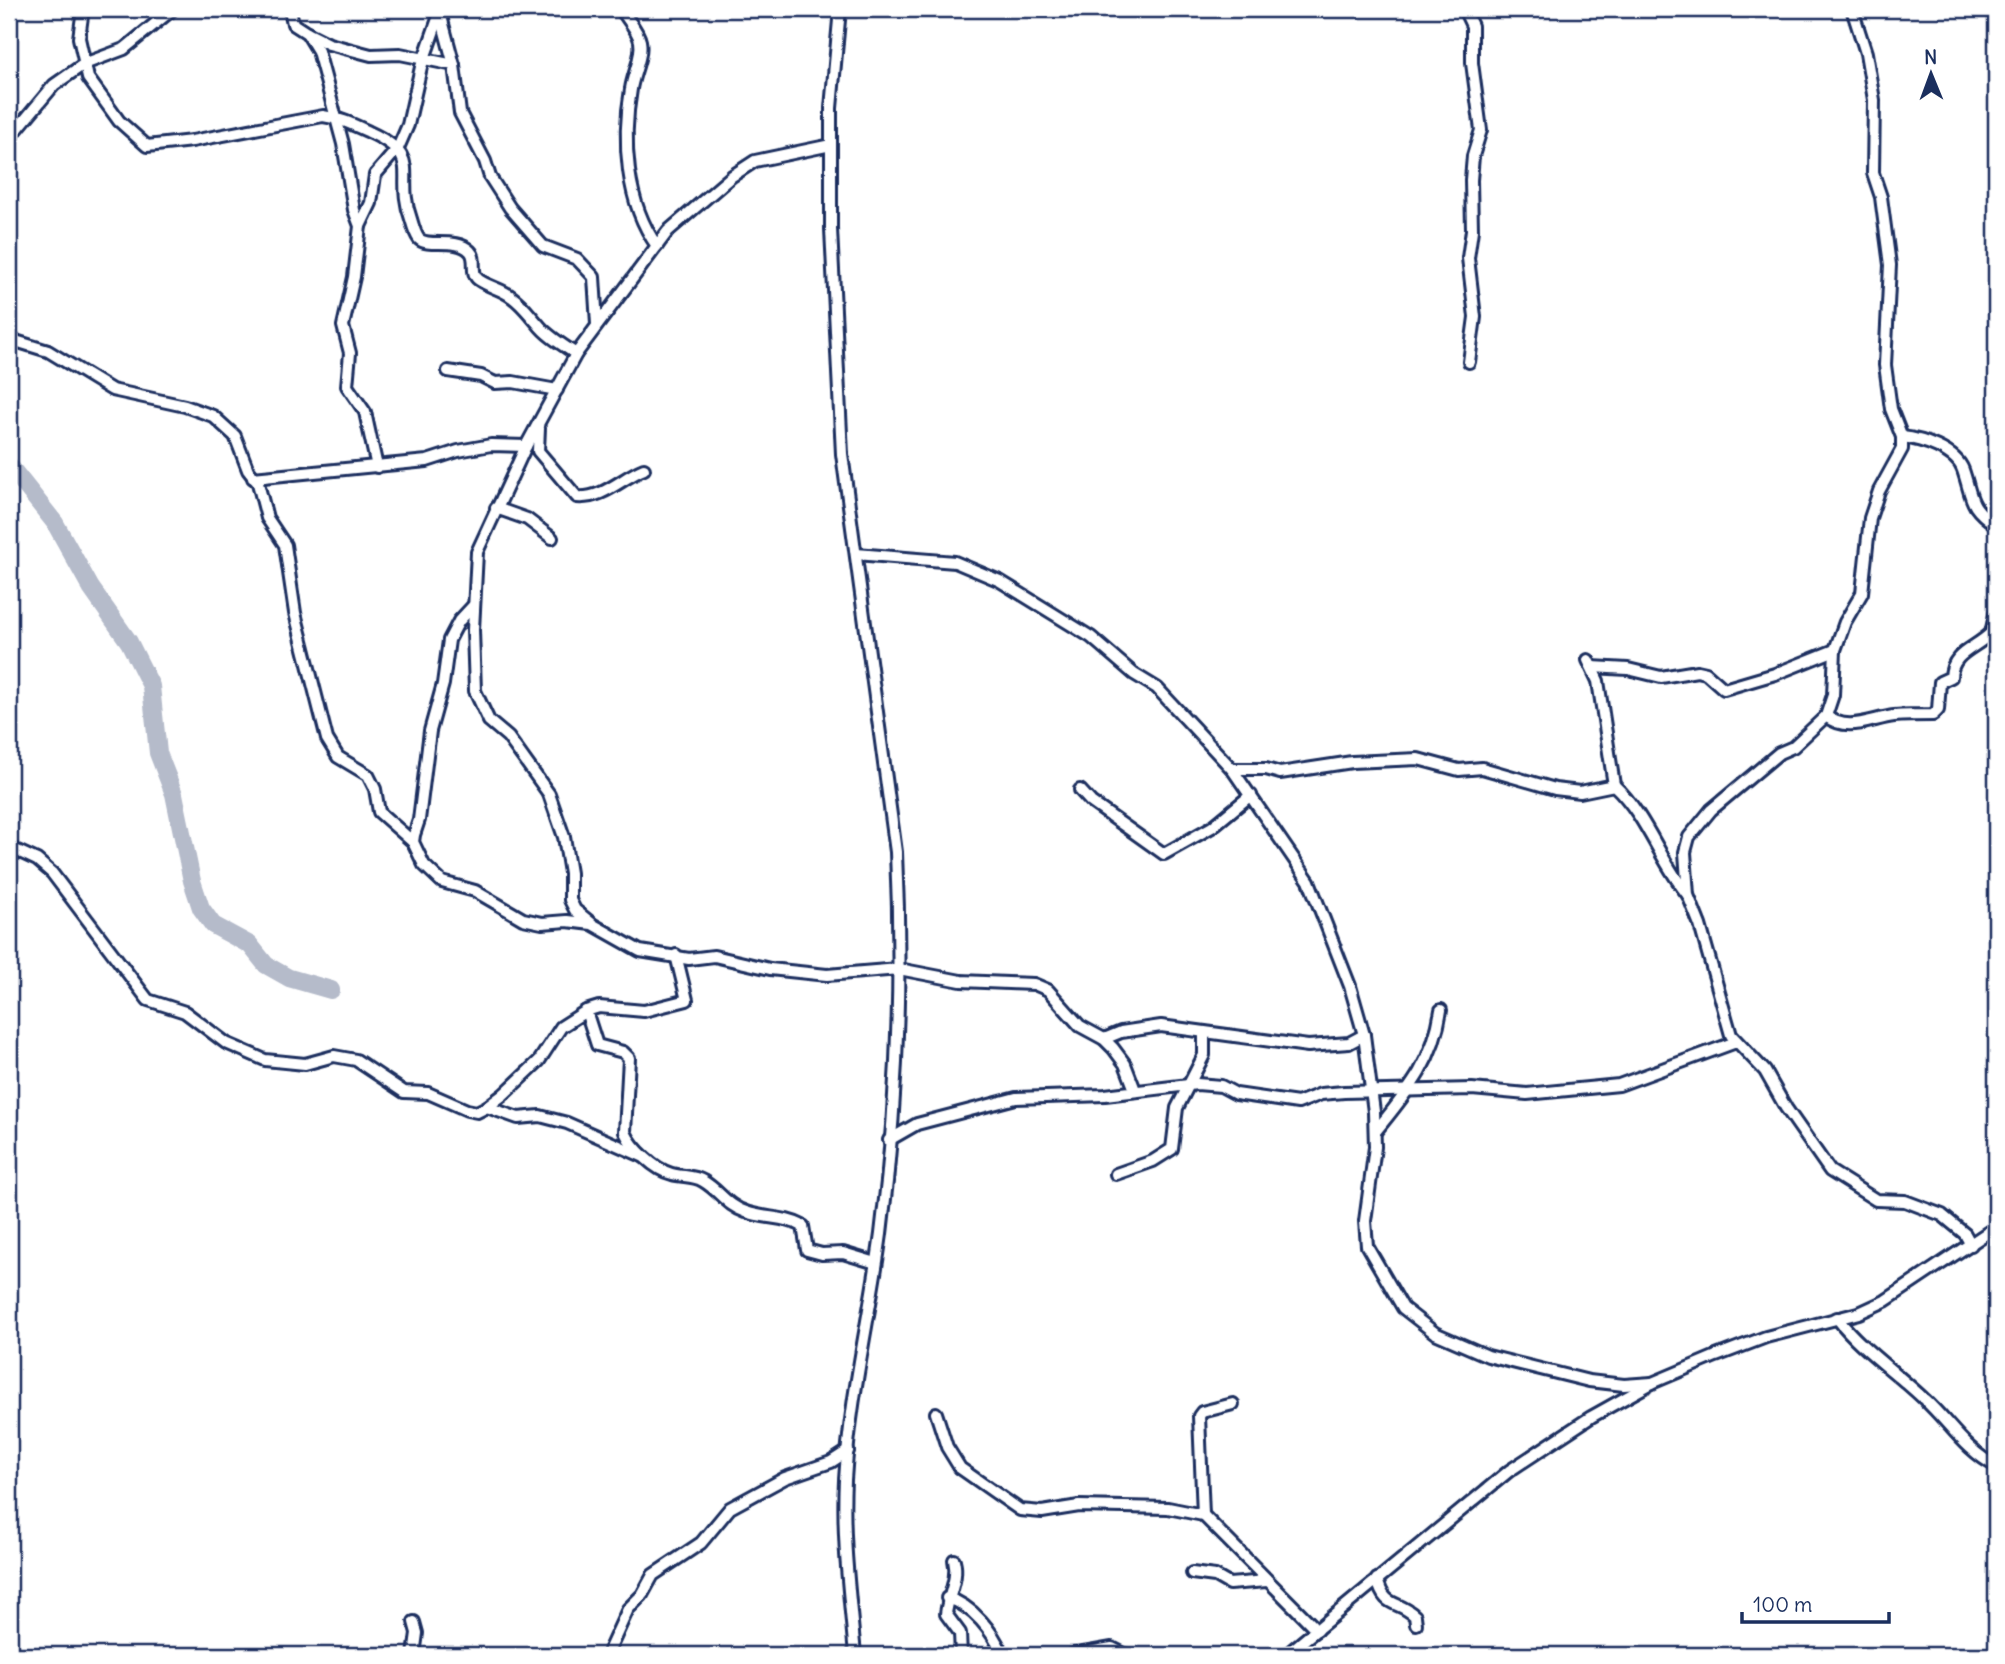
<svg xmlns="http://www.w3.org/2000/svg" width="2005" height="1664" font-family="Delius,sans-serif">
  <rect width="100%" height="100%" fill="#fff"/>
  <filter id="ink" filterUnits="userSpaceOnUse"><feTurbulence type="fractalNoise" baseFrequency=".0143" numOctaves="2"/><feDisplacementMap in="SourceGraphic" scale="14" xChannelSelector="R" yChannelSelector="G"/><feConvolveMatrix kernelMatrix="1 2 1 2 8 2 1 2 1" color-interpolation-filters="sRGB"/></filter>
  <g filter="url(#ink)">
    <g fill="none" stroke-linecap="round" stroke-linejoin="round">
      <path stroke="#b5bbca" stroke-width="18" d="M9,465L55,523L91,588L129,642L151,686L158,753L174,794L192,881L201,908L213,925L250,945L266,965L289,978L331,990"/>
      <g stroke="#1b2f5e" stroke-width="16">
        <g id="minor">
          <path d="M83,9L79,38L88,78L119,121L147,146L192,141L323,116C340,118 354,125 369,132C426,158 394,173 411,219C413,226 415,234 419,239C428,248 456,237 470,251C478,259 469,273 479,280C489,287 502,289 512,297C523,305 529,314 538,324C547,336 563,345 576,354"/>
          <path d="M290,9L293,24L307,33L318,51L343,144L354,210L360,226L354,277L343,326L350,353L347,386L365,412L377,467"/>
          <path d="M439,9L454,65L460,113L485,161L490,177L510,208L543,246L577,259L594,277L597,324"/>
          <path d="M621,9C627,19 638,30 640,41C643,56 633,74 631,89C622,140 626,203 657,246"/>
          <path d="M840,9L831,108V229L842,454L896,852C902,978 897,1108 881,1234C870,1316 850,1397 845,1480C842,1539 850,1597 855,1655"/>
          <path d="M1464,9L1472,26V63L1481,130L1473,156L1471,180L1472,230L1468,258L1475,317L1469,362"/>
          <path d="M1852,9L1866,53L1874,100L1873,173L1881,197L1890,265L1885,365L1891,409L1902,437V449L1879,491L1870,518L1862,593L1845,622L1835,650L1833,695L1826,716L1793,747L1779,753L1711,810L1689,837L1685,852L1688,895L1700,925L1731,1035L1765,1071L1786,1108L1830,1171L1876,1200L1905,1201L1942,1215L1965,1234L1971,1245"/>
          <path d="M307,33L329,44L371,55L400,54L454,65"/>
          <path d="M9,139L54,85L84,64L124,49L173,9"/>
          <path d="M360,226L371,203L375,175L398,148L408,125L421,67L439,16"/>
          <path d="M9,339L48,351L112,390L185,406L213,416L235,436L248,470L258,483L267,518L285,545L295,613L327,739L338,757L368,775L375,789L379,812L413,842"/>
          <path d="M448,371L481,376L495,383L513,382L557,390"/>
          <path d="M539,428L538,451L577,497C604,499 621,478 644,469"/>
          <path d="M1902,437C1921,439 1956,450 1963,470C1973,499 1968,506 1996,525"/>
          <path d="M253,478L427,461L458,451L491,445L526,446"/>
          <path d="M496,508L527,519L552,538"/>
          <path d="M856,554L955,562L1000,581L1091,637L1134,674L1157,688L1232,769L1309,881L1350,986L1364,1035L1374,1112L1375,1147L1365,1221L1367,1246L1403,1308L1435,1333L1488,1356L1589,1381L1624,1385L1652,1383"/>
          <path d="M473,606L459,621L449,640L443,684L430,731L419,820L414,835L413,842L424,865L442,882L475,891L523,919L542,923L567,921L592,924L640,951L689,959L714,956L770,969L827,975L899,969L961,981L1034,984L1048,990L1080,1026L1104,1039L1113,1048L1125,1064L1135,1090"/>
          <path d="M1588,660L1598,681L1614,785"/>
          <path d="M1592,667L1628,669L1661,677L1697,671L1706,673L1724,689L1775,674L1835,650"/>
          <path d="M1826,716C1847,733 1871,719 1894,716C1907,715 1920,715 1933,715L1938,710L1940,682L1951,677C1952,652 1975,649 1991,633L1996,611"/>
          <path d="M1232,769H1266L1280,773L1352,762L1418,759L1459,770L1482,768L1555,789L1580,792L1614,785C1647,816 1660,861 1688,895"/>
          <path d="M1080,790L1091,802L1164,854L1212,827L1251,795"/>
          <path d="M9,847L37,860L52,873L148,1000L185,1012L226,1043L265,1060L305,1064L334,1056L356,1060L404,1092L428,1093L467,1110L477,1112L487,1107L503,1095L539,1061L561,1027L586,1011L599,1007L644,1011L687,1000L676,955"/>
          <path d="M591,923L575,910L570,900V873L564,837L549,794L508,737L489,721L475,691L473,630L477,552L526,446L576,354L668,231L732,176L755,161L831,145"/>
          <path d="M586,1011L597,1045L623,1052L629,1058L625,1132C632,1148 655,1170 672,1174C683,1177 694,1175 703,1181C720,1191 727,1206 746,1212C766,1219 784,1216 803,1226L807,1250L822,1254L843,1253L876,1263"/>
          <path d="M1104,1039L1121,1032L1161,1026L1308,1046L1349,1043L1364,1035"/>
          <path d="M487,1107L518,1118L540,1116L567,1123L642,1156"/>
          <path d="M1375,1132C1408,1091 1433,1063 1441,1010"/>
          <path d="M889,1140L917,1124L1016,1098L1105,1095L1197,1084L1221,1086L1236,1094L1298,1103L1321,1094L1344,1092L1472,1089L1527,1094L1619,1085L1736,1042"/>
          <path d="M1116,1174L1153,1161L1172,1149L1177,1108L1204,1055V1034"/>
          <path d="M1837,1318C1861,1349 1896,1372 1925,1400C1949,1422 1966,1451 1996,1466"/>
          <path d="M936,1413L947,1447L960,1468L1020,1510L1042,1512L1079,1506L1168,1508L1203,1515L1317,1630"/>
          <path d="M1203,1515L1199,1416L1202,1412L1233,1404"/>
          <path d="M954,1560C959,1579 948,1595 946,1614L960,1633L961,1655"/>
          <path d="M1192,1573L1215,1576L1229,1584L1267,1581"/>
          <path d="M1377,1579C1385,1610 1397,1599 1415,1616L1416,1624"/>
          <path d="M947,1598C973,1605 993,1632 1003,1655"/>
          <path d="M414,1622L417,1633L414,1655"/>
          <path d="M607,1655L628,1609L642,1595L653,1575L701,1543L730,1508L785,1478L831,1462L848,1451"/>
          <path d="M1002,1655H1023"/>
          <path d="M1072,1655L1112,1648L1126,1655"/>
          <path d="M1286,1655L1509,1471L1591,1417L1652,1383L1716,1356L1766,1337L1859,1313L1885,1301L1996,1227"/>
        </g>
      </g>
      <use href="#minor" stroke="#fff" stroke-width="10"/>
    </g>
  </g>
  <rect width="2005" height="1664" fill="none" stroke="#fff" stroke-width="35"/>
  <rect x="18" y="18" width="1970" height="1629" fill="none" stroke="#1b2f5e" stroke-width="2.5" filter="url(#ink)"/>
  <g transform="translate(1931 74) rotate(359)" stroke="#ffffff" stroke-width="5" paint-order="stroke">
  <path d="M0-5L12 26L0 18L-12 26Z" fill="#1b2f5e"/>
  <text y="-10" font-size="19" font-weight="bold" text-anchor="middle" fill="#1b2f5e">N</text>
  </g>
  <path d="M1742 1612v10h147v-10" fill="none" stroke="#1b2f5e" stroke-width="3.5"/>
  <text x="1753" y="1612" font-size="21" fill="#1b2f5e" stroke="#ffffff" stroke-width="5" paint-order="stroke">100 m</text>
</svg>
